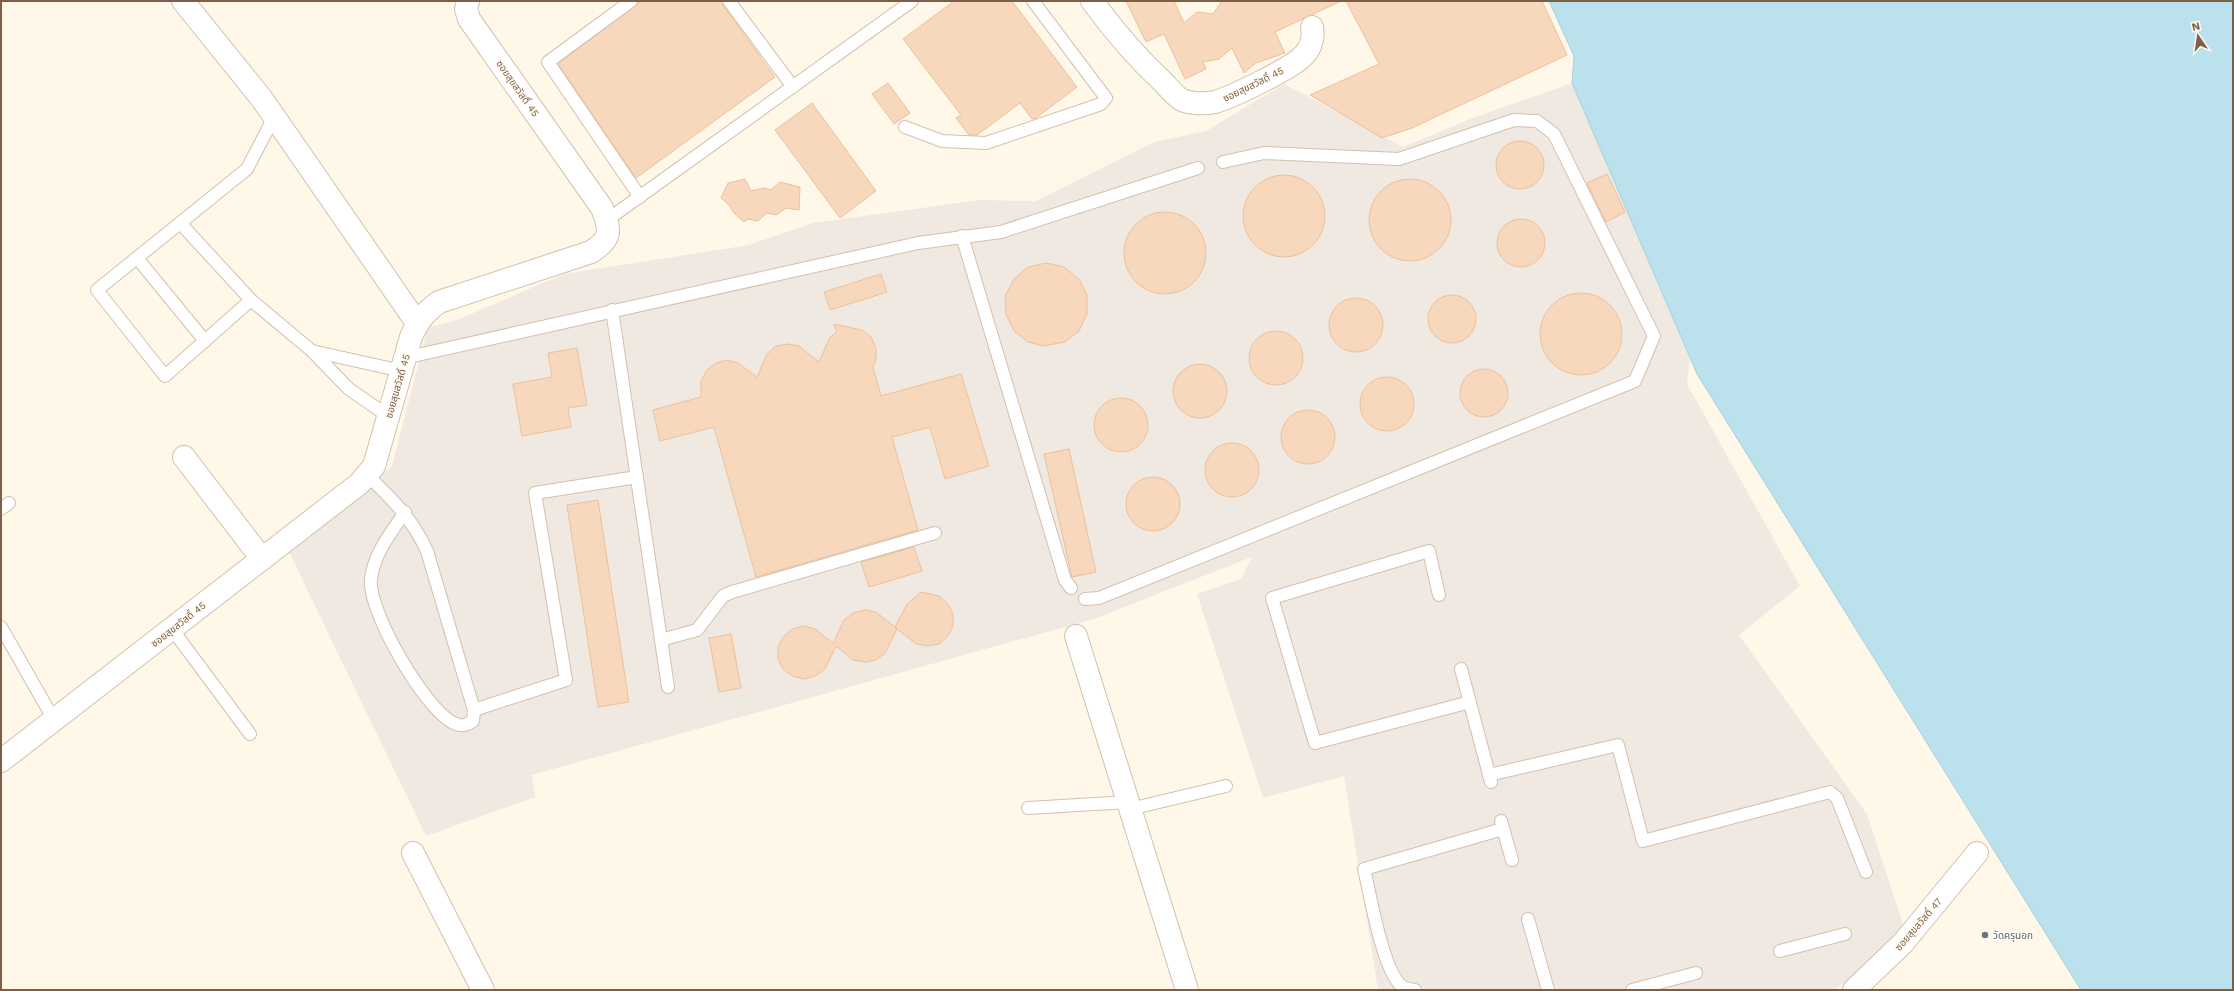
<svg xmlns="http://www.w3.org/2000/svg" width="2234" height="991" font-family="'Work Sans','Noto Sans Thai',sans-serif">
  <rect width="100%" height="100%" fill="#fff8e9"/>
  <path fill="#f0e9e2" d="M1572,83L1690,359L1687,384L1800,586L1739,635L1867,814L1904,927L1854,976L1834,990H1378L1344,776L1263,798L1197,594L1241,579L1252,557L1094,619L532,775L535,797L426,836L289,552L392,466L428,327L457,320L564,274L749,245L813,223L979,200L1036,201L1154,142L1206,131L1284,84L1403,147L1470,119Z"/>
  <path fill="#bae1ec" stroke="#9fd1df" d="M1549,1H2233V990H2081L1697,374L1572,83L1574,56Z"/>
  <g fill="#f7d8bd" stroke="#ecc09b">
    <path d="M641,1H720L775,77L636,178L558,64Z"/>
    <path d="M954,1H1012L1077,87L1036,118L1032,119L1020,103L977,135H969L956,118L961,115L903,39Z"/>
    <path d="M1126,1H1174L1184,23L1197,12L1213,14L1222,1H1341L1275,32L1285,53L1256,63L1244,73L1232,48L1219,59L1203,62L1206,69L1185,79L1164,34L1146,42Z"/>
    <path d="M1346,1H1542L1567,55L1412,128L1382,138L1310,95L1379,64Z"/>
    <path d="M888,83L910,113L894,124L872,94Z"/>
    <path d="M812,103L876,191L840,218L775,130Z"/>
    <circle cx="1520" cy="165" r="24"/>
    <path d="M1607,174L1625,212L1606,222L1587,183Z"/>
    <circle cx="1284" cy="216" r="41"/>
    <path d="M745,179L751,191L764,188L771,190L780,182L800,187L799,210L786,208L776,215L767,213L758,221L748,219L744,222L733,212L730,206L721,198L728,183Z"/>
    <circle cx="1410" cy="220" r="41"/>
    <circle cx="1165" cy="253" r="41"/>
    <circle cx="1521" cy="243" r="24"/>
    <path d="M1046,263L1064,267L1079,279L1087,295V314L1079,331L1065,342L1043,346L1028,342L1014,331L1006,314L1005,296L1014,279L1028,267Z"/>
    <path d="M881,274L887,292L830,310L824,292Z"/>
    <circle cx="1581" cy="334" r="41"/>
    <circle cx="1452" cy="319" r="24"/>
    <circle cx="1356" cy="325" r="27"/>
    <path d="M834,324L862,330L871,337L876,348V360L873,367L881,396L961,374L989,466L945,479L930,427L892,437L918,530L756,577L714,427L660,441L653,410L701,397V381L707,370L716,363L727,360L738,363L757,377L767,354L776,346L788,344L799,346L819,362L830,337L837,332Z"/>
    <circle cx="1276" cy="358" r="27"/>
    <path d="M577,348L587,405L568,408L571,427L522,436L513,384L552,377L548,353Z"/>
    <circle cx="1200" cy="391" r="27"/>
    <circle cx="1484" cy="393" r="24"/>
    <circle cx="1387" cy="404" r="27"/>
    <circle cx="1121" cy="425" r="27"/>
    <circle cx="1308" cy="437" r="27"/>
    <circle cx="1232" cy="470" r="27"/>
    <path d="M1069,449L1096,572L1072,577L1044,454Z"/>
    <circle cx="1153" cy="504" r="27"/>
    <path d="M598,500L629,702L598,707L567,505Z"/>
    <path d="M914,547L922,571L869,587L861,562Z"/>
    <path d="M921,592L939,596L948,604L953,614V626L948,636L939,644L928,646L916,644L895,627L907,604Z"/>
    <path d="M865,610L876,612L897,629L885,653L876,660L865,662L853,660L836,646L825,669L815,676L804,679L792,676L783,669L778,659V647L783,637L792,629L804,626L815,629L833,643L844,620L853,613Z"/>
    <path d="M731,634L741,688L719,692L709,638Z"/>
  </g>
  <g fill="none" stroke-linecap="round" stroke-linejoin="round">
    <g stroke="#d3c0ac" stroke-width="14">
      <g id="service">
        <path d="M631,1L548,62L640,197"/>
        <path d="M729,1L793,87"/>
        <path d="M905,127L942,141L986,143L1101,104L1106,98L1033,1"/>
        <path d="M607,220L912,1"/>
        <path d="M181,224L251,300L312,351L349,389L388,416"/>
        <path d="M962,236L1065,580L1071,588"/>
        <path d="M137,258L205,341"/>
        <path d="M251,300L165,376L97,290L247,169L274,117"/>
        <path d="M612,310L668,687"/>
        <path d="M312,351L402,371"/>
        <path d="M404,358L918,243L1001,232L1198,168"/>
        <path d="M367,475C394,501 411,517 427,551L474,710L473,721C468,724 463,727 456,724C427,714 367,610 371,579C374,553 391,533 405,512"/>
        <path d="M1,509L9,503"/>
        <path d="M1439,595L1429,551L1272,598L1315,743L1470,702"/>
        <path d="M1085,599L1099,598L1635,381L1654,336L1554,134L1537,121L1514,120L1399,159L1264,153L1223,162"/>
        <path d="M1,627L54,720"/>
        <path d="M172,629L250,734"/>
        <path d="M661,640L697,630L723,596L732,592L935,533"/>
        <path d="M1461,669L1491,782"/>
        <path d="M474,710L566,680L535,493L637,477"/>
        <path d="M1489,775L1618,745L1643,841L1830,792L1837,798L1866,872"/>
        <path d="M1028,808L1128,802"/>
        <path d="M1130,809L1226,786"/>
        <path d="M1501,821L1512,860"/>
        <path d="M1528,919L1548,990"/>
        <path d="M1780,951L1845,934"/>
        <path d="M1415,990C1411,989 1406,989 1403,987C1383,974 1370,893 1364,869L1503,829"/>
        <path d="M1632,990L1696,973"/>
      </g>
    </g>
    <g stroke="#d3c0ac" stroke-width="24">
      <g id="minor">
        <path d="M183,1L262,99L417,323"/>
        <path d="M1092,1C1114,31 1137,58 1164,83C1169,88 1176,97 1182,100C1191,104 1206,104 1215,102C1232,97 1290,69 1302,57C1311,49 1314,38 1312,27"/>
        <path d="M184,457L262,559"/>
        <path d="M1076,636L1187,990"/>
        <path d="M1,761L360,483L374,466L411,337C418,321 425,312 439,302L591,252C612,238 611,231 602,208L469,19L466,9L468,1"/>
        <path d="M413,853L483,990"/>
        <path d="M1854,990L1903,943L1977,853"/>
      </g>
    </g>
    <use href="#service" stroke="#fff" stroke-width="12"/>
    <use href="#minor" stroke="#fff" stroke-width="22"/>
  </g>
  <circle fill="#6b7280" stroke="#fffbf2" stroke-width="1.5" cx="1985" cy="935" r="4"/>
  <g text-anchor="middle" stroke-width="3" stroke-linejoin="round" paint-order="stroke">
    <g font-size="10" fill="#7d5f48" stroke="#fffbf2">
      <text transform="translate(1253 84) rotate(-26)" y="4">ซอยสุขสวัสดิ์ 45</text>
      <text transform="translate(518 88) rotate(55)" y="4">ซอยสุขสวัสดิ์ 45</text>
      <text transform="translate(397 386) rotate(-74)" y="4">ซอยสุขสวัสดิ์ 45</text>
      <text transform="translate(178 624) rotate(-38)" y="4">ซอยสุขสวัสดิ์ 45</text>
      <text transform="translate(1918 924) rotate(-49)" y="4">ซอยสุขสวัสดิ์ 47</text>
    </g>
    <g font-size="10" fill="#5b616d" stroke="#fffbf2" text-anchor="start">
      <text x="1993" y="939">วัดครุนอก</text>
    </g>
  </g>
  <rect width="2234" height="991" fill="none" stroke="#7d5f48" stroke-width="4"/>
  <g transform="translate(2198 36) rotate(347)" stroke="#fffbf2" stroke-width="3" paint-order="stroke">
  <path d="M0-3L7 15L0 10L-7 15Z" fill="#7d5f48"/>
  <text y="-6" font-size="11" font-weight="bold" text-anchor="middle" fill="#7d5f48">N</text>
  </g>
</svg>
